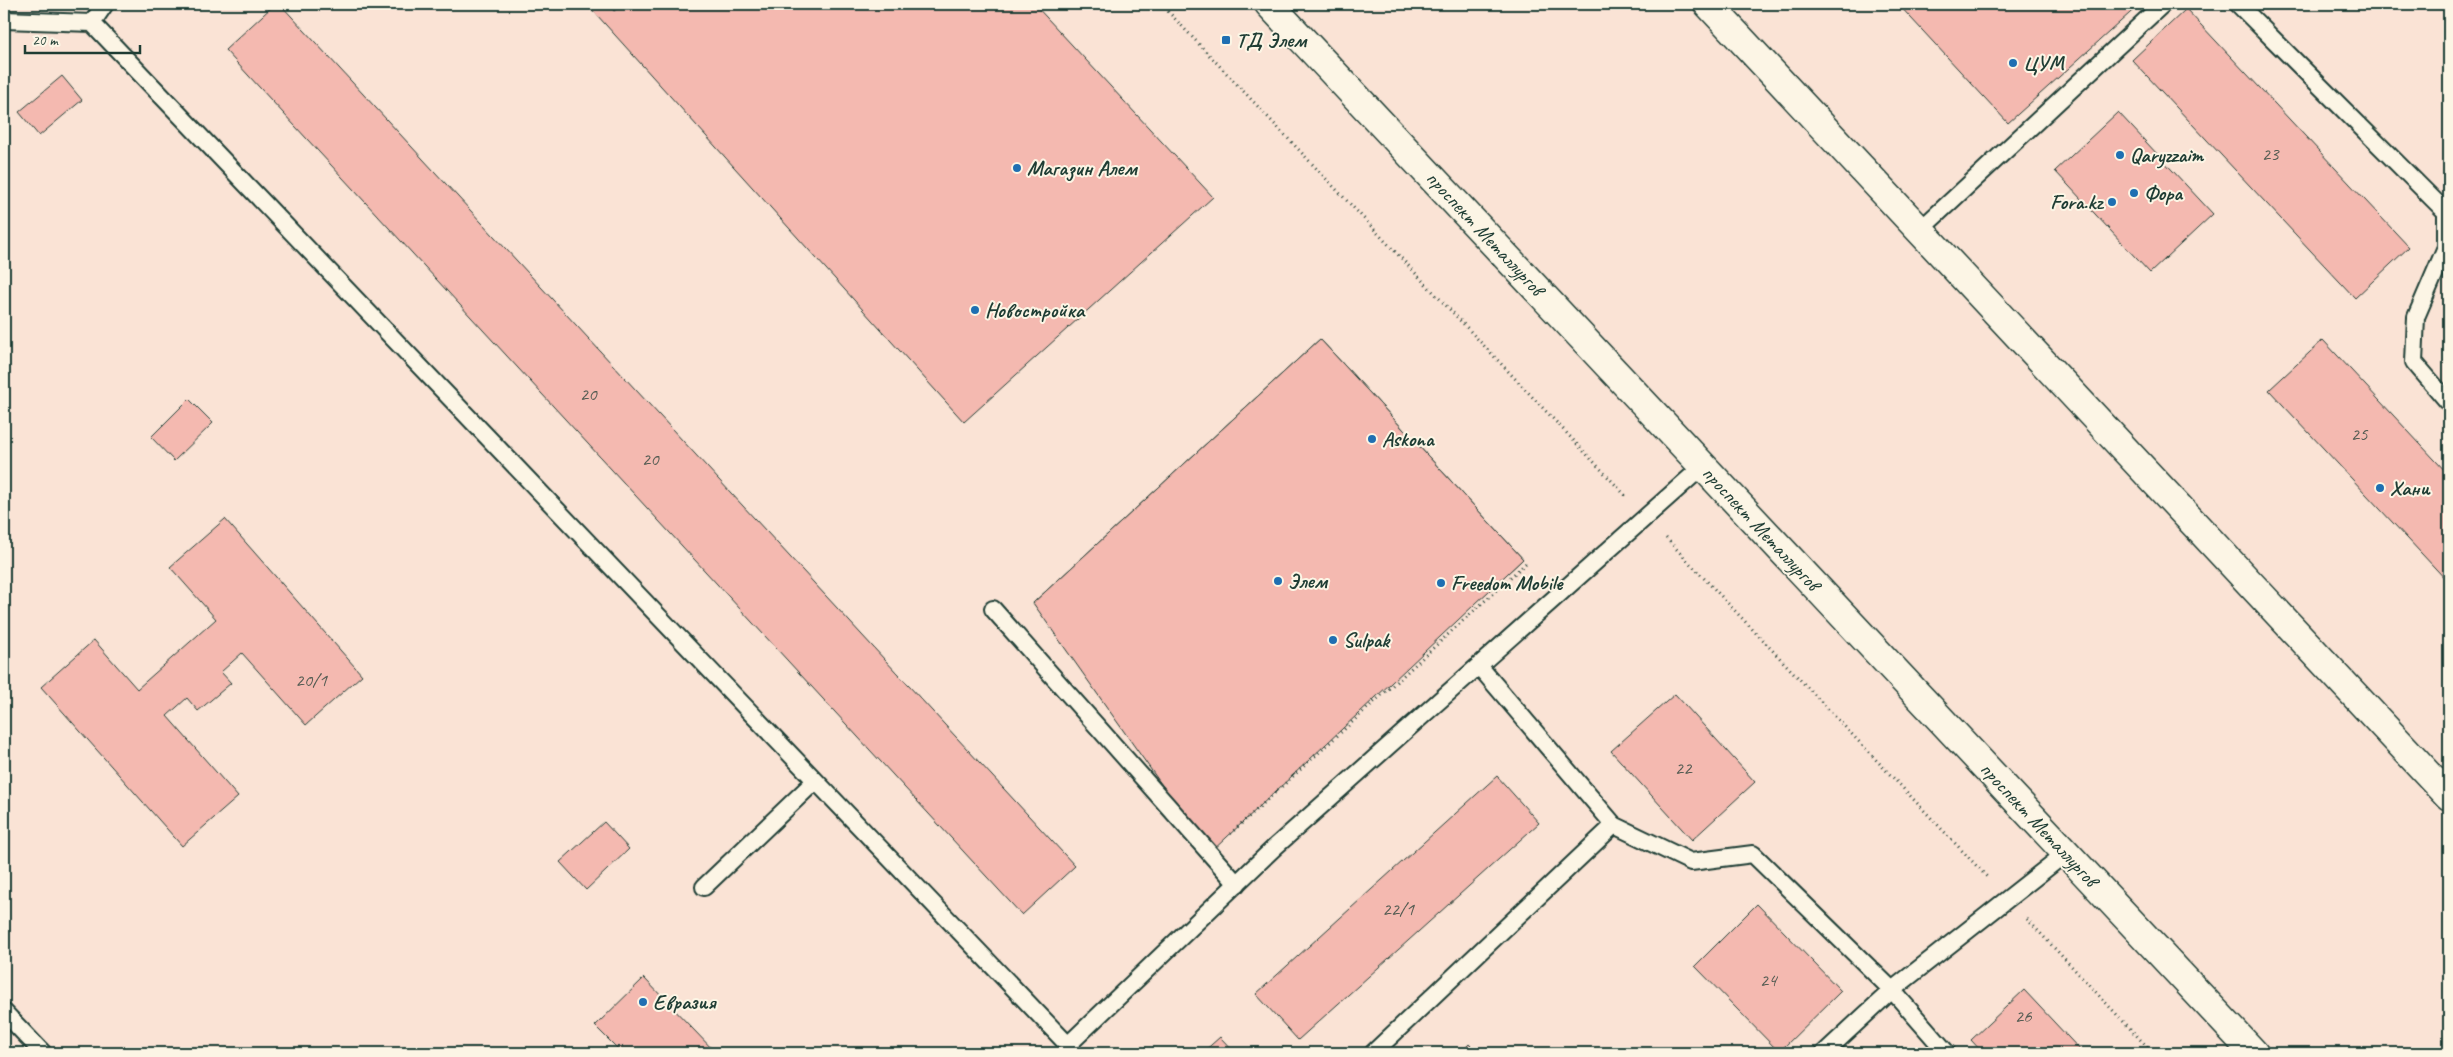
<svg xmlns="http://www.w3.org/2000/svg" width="2453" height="1057" font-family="Caveat,sans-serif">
  <rect width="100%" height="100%" fill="#fae3d5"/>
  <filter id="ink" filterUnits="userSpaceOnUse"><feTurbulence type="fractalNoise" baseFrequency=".02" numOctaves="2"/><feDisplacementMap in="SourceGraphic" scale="10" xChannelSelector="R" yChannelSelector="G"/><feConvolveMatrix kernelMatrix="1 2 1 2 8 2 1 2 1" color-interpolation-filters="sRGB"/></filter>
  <g filter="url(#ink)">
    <g fill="#f4b9b0" stroke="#1f3d34">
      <path d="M275,4H280L1075,866L1022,915L225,50Z"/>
      <path d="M587,4H1034L1213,197L964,422Z"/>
      <path d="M608,4H623L614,11Z"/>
      <path d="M1898,4H2140L2008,123Z"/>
      <path d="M2186,9L2409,247L2355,298L2132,60Z"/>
      <path d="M62,76L82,100L39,136L19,112Z"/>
      <path d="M2118,112L2213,214L2150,273L2055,171Z"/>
      <path d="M1320,339L1523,559L1240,820L1033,603Z"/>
      <path d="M1320,339L1523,559L1210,853L1033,603Z"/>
      <path d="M2323,340L2449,475V583L2269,390Z"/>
      <path d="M189,399L213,423L174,461L151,437Z"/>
      <path d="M225,519L362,675L306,725L242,653L221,672L231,683L198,711L187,698L167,716L238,797L182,846L41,687L94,640L137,689L216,619L170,567Z"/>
      <path d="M1675,694L1755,782L1692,840L1611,751Z"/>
      <path d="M1497,776L1539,823L1298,1040L1256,994Z"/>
      <path d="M604,822L629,849L586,890L560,862Z"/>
      <path d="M1757,904L1841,991L1779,1052L1695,966Z"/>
      <path d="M644,978L716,1053H622L595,1026Z"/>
      <path d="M2024,990L2083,1053H1983L1971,1040Z"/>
      <path d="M1220,1037L1235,1053H1202Z"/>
      <path d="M1469,1044L1478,1053H1460Z"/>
    </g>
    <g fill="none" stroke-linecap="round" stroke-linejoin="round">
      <g stroke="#1f3d34" stroke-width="20">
        <g id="lane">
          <path d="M2238,4L2446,212V247L2416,317L2414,362L2449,403"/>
          <path d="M4,20L92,23L1068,1045L1276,846L1703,466"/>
          <path d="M92,23L105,4"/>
          <path d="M1920,230L2163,4"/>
          <path d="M993,609L1237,884"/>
          <path d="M1614,825L1691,862L1753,854L1892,990L2066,853"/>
          <path d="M704,887L815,781"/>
          <path d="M4,1012L43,1053"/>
          <path d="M1373,1053L1614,825L1479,666"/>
          <path d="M1824,1053L1892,990L1947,1053"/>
        </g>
      </g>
      <g stroke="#1f3d34" stroke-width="31">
        <g id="secondary">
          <path d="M1269,4L2254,1053"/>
          <path d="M1708,4L2449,796"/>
        </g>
      </g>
      <g stroke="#1f3d34" stroke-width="3" stroke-dasharray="1 4" stroke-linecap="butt">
        <path d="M1161,4L1627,497"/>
        <path d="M1666,538L1988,878"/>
        <path d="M1230,834L1526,563"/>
        <path d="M2027,919L2153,1053"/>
      </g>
      <use href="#lane" stroke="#fcf5e5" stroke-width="16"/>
      <use href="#secondary" stroke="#fcf5e5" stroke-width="28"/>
    </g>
  </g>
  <g fill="#1f6fb2" stroke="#fcf5e5" stroke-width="2">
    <rect x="1221" y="35" width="10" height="10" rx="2.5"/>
    <circle cx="2013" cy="63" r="5"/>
    <circle cx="2120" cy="155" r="5"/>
    <circle cx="1017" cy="168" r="5"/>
    <circle cx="2134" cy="193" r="5"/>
    <circle cx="2112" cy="202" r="5"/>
    <circle cx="975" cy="310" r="5"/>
    <circle cx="1372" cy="439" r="5"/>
    <circle cx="2380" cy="488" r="5"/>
    <circle cx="1278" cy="581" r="5"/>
    <circle cx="1441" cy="583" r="5"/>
    <circle cx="1333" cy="640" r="5"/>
    <circle cx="643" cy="1002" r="5"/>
  </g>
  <g text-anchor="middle" stroke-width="4" stroke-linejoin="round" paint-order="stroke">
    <g font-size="19" fill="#545c53">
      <text x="2270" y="160">23</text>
      <text x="588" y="400">20</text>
      <text x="2359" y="440">25</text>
      <text x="650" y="465">20</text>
      <text x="311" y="686">20/1</text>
      <text x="1683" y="774">22</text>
      <text x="1398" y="915">22/1</text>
      <text x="1768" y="986">24</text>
      <text x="2023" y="1022">26</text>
    </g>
    <g font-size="21" font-weight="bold" fill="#1f3d34" stroke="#fcf5e5" text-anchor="start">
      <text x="1236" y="47">ТД Элем</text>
      <text x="2023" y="70">ЦУМ</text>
      <text x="2130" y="162">Qaryzzaim</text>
      <text x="1027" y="175">Магазин Алем</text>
      <text x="2144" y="200">Фора</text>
      <text x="2102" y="209" text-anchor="end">Fora.kz</text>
      <text x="985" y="317">Новостройка</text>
      <text x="1382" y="446">Askona</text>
      <text x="2390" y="495">Хани</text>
      <text x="1288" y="588">Элем</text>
      <text x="1451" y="590">Freedom Mobile</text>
      <text x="1343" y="647">Sulpak</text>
      <text x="653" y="1009">Евразия</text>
    </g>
    <g font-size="21" fill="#1f3d34" stroke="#fcf5e5">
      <text transform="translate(1485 233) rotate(47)" y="7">проспект Металлургов</text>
      <text transform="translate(1761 528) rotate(47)" y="7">проспект Металлургов</text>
      <text transform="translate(2039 824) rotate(47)" y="7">проспект Металлургов</text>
    </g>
  </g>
  <rect width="2453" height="1057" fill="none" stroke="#fcf5e5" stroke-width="20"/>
  <rect x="10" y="10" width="2433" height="1037" fill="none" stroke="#1f3d34" stroke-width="2" filter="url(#ink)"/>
  <path d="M25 45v8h115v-8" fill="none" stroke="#1f3d34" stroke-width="2.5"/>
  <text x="32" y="45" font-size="15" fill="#1f3d34" stroke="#fcf5e5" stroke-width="4" paint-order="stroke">20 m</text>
</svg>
